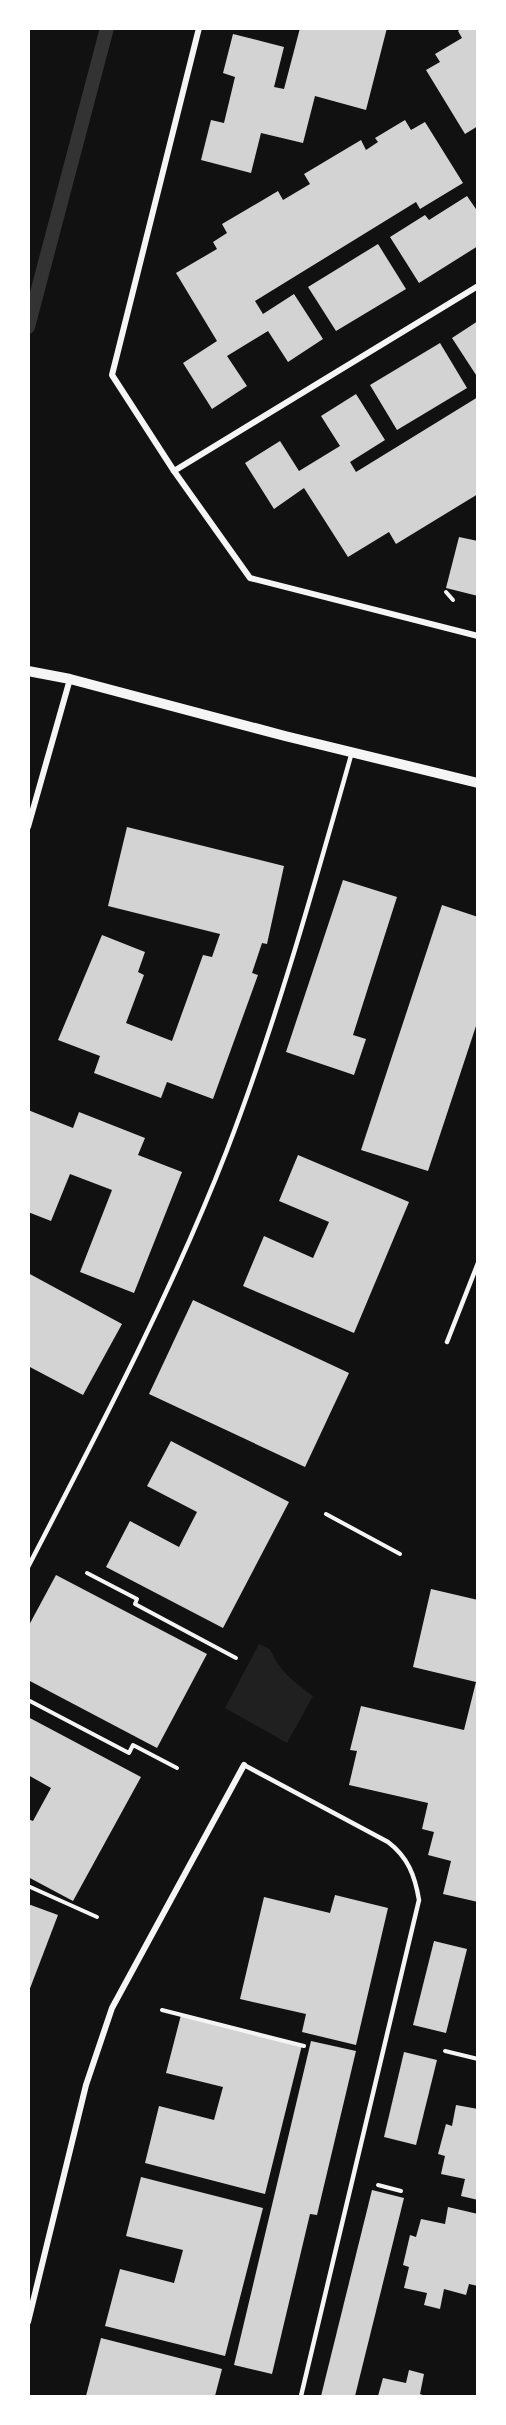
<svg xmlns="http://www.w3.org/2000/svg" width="506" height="2425" font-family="'Space Grotesk',sans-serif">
  <rect width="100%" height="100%" fill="#111"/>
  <path fill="#202020" d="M259,1644L270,1649C279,1671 294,1682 313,1696L287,1743L225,1708Z"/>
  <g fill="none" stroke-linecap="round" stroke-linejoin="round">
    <path stroke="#333" stroke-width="14" d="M28,327L107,28"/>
  </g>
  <g fill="#d3d3d3">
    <path d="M300,28H387L366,110L315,96L303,143L261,133L251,173L201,160L211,120L224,123L235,77L223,73L233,34L284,47L274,87L284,89Z"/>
    <path d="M462,28H478V126L465,134L426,70L440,62L435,54L462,38L458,31Z"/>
    <path d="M405,120L411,130L425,122L463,183L420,209L416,202L255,301L263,314L294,294L323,339L288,362L268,331L227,356L247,386L212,409L183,363L217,341L176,273L217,249L213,242L227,233L222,224L278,191L283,200L310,184L304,174L361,140L366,150L378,142L375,138Z"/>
    <path d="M467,196L478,212V246L419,283L390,237L425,215L429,220Z"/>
    <path d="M378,244L406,289L336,331L308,287Z"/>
    <path d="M478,321V378L452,338Z"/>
    <path d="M440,343L467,388L397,430L370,385Z"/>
    <path d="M356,394L385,440L350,462L356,472L478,397V494L396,544L389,532L348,557L304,488L274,509L245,463L280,441L299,471L340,446L321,416Z"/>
    <path d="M459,537L478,541V596L446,588Z"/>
    <path d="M127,827L284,866L267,944L262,943L252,973L258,975L213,1099L167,1082L161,1098L94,1073L100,1056L58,1040L102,935L145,952L138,972L144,975L126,1023L172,1041L203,955L212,957L220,934L108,906Z"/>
    <path d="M343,880L397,897L353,1035L366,1039L354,1075L286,1052Z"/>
    <path d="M442,905L478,917V1020L428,1171L361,1150Z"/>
    <path d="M28,1110L73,1128L79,1112L145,1138L138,1155L182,1172L134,1293L80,1272L112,1190L70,1174L51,1221L28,1212Z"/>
    <path d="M298,1155L409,1202L354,1333L243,1286L264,1236L313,1258L329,1222L279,1201Z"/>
    <path d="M28,1273L122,1324L83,1395L28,1366Z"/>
    <path d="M193,1300L349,1373L305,1467L149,1394Z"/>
    <path d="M171,1441L289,1502L223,1628L106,1567L130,1521L179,1547L197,1512L147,1486Z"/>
    <path d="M56,1575L207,1654L157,1748L28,1680V1627Z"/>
    <path d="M431,1589L478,1600V1902L443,1894L451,1861L428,1855L434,1832L422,1829L428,1803L349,1785L357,1751L350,1750L361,1706L464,1730L476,1682L413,1667Z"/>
    <path d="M28,1717L141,1777L73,1901L28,1877V1819L33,1821L51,1788L28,1775Z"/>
    <path d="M335,1895L388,1908L356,2045L302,2032L306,2014L240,1999L264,1897L330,1913Z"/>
    <path d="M28,1904L58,1915L29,1991H28Z"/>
    <path d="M434,1941L467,1949L446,2033L413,2025Z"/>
    <path d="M181,2015L302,2045L265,2194L145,2163L159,2106L214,2120L223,2087L166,2073Z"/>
    <path d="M311,2041L356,2051L317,2215L310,2214L272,2374L234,2365Z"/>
    <path d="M404,2052L437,2060L416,2145L384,2137Z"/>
    <path d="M456,2105L478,2109V2200L461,2196L465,2179L441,2174L445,2156L438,2154L446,2124L452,2126Z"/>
    <path d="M141,2177L263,2208L225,2356L105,2326L120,2269L174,2283L183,2250L126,2236Z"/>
    <path d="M372,2190L404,2198L355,2396H321Z"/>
    <path d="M448,2207L478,2214V2286L469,2284L466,2295L444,2289L440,2309L424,2305L427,2293L404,2288L409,2267L403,2265L410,2235L416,2237L421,2219L445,2224Z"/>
    <path d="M101,2338L222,2369L215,2396H86Z"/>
    <path d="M409,2370L424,2374L420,2394L425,2396H378L383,2378L406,2383Z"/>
  </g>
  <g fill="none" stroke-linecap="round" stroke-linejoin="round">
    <g stroke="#f5f5f5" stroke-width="4">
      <path d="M446,592L453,600"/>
      <path d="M326,1514L400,1554"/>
      <path d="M87,1573L137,1599L135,1604L236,1658"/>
      <path d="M28,1700L129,1753L133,1745L177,1768"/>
      <path d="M28,1886L97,1917"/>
      <path d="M162,2010L304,2046"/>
      <path d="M445,2051L478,2059"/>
      <path d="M378,2185L401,2191"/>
    </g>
    <g stroke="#f5f5f5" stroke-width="4.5">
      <path d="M447,1342L478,1263"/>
      <path d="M28,1567C99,1430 171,1294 227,1150C277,1020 314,886 352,752"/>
      <path d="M244,1765L388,1842C408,1857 415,1876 419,1900L301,2396"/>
    </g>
    <g stroke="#f5f5f5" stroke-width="6">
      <path d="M199,28L112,375L174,471L250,578L478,636"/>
      <path d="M174,471L478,286"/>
      <path d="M28,827L70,679"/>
      <path d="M28,2322L86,2085L112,2008L244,1765"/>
    </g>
    <path stroke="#f5f5f5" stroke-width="10" d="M28,671L70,679L285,736L478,783"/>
  </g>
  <rect width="506" height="2425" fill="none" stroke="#ffffff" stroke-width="60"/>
</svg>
